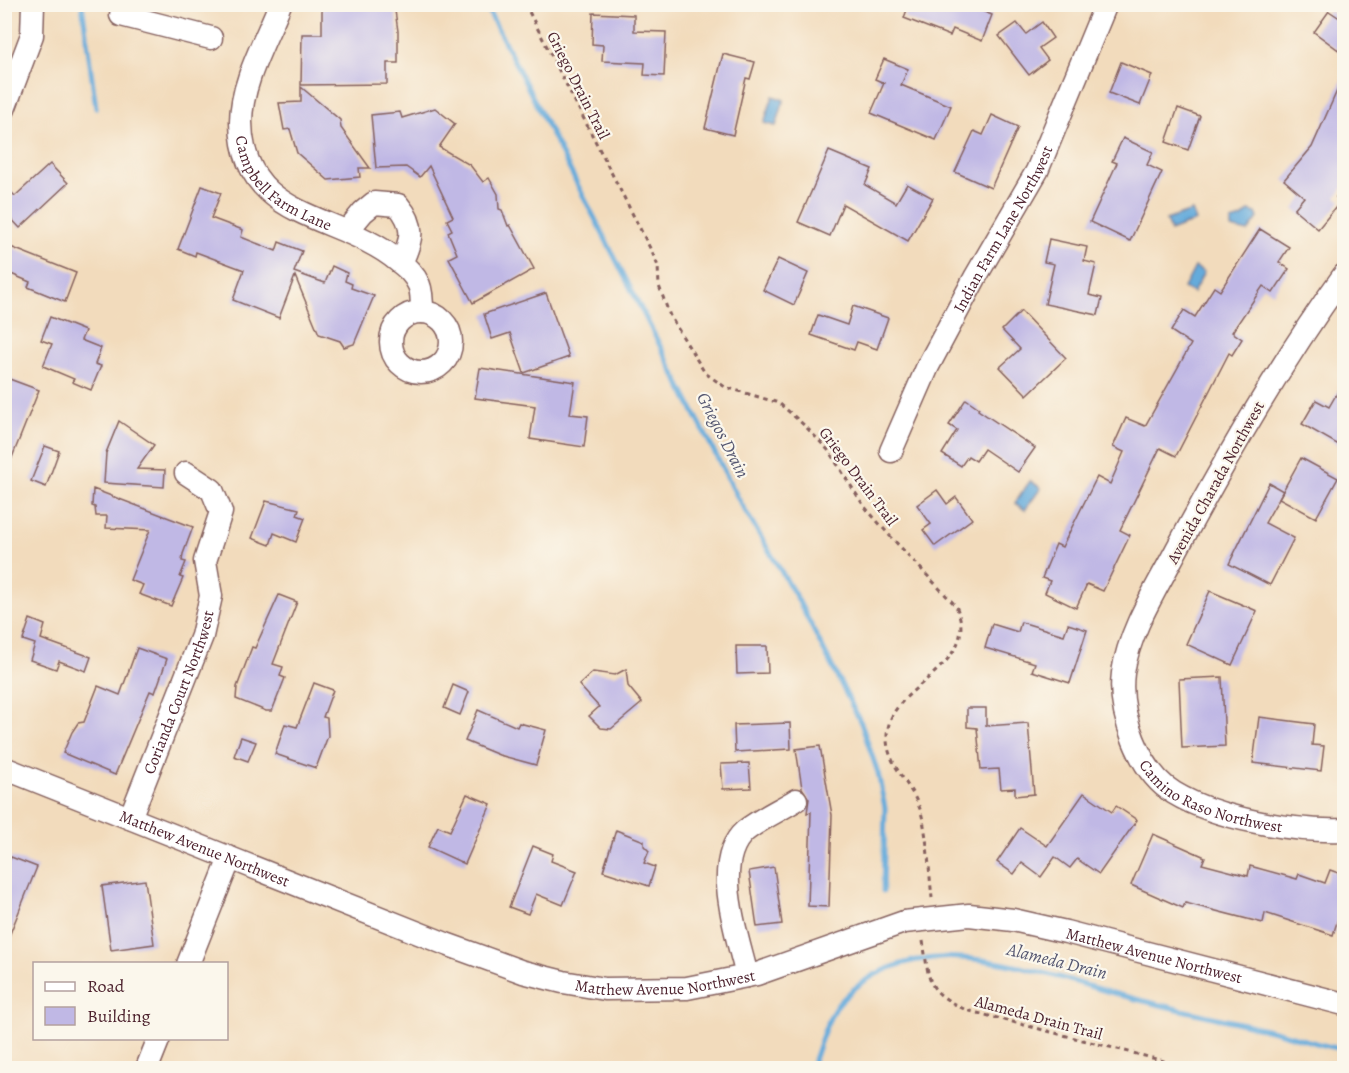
<svg xmlns="http://www.w3.org/2000/svg" width="1349" height="1073" font-family="Alegreya,serif">
  <rect width="100%" height="100%" fill="#fbf7ec"/>
  <filter id="ink" filterUnits="userSpaceOnUse"><feTurbulence type="fractalNoise" baseFrequency=".0167" numOctaves="2"/><feDisplacementMap in="SourceGraphic" scale="12" xChannelSelector="R" yChannelSelector="G"/><feConvolveMatrix kernelMatrix="1 2 1 2 8 2 1 2 1" color-interpolation-filters="sRGB"/></filter>
  <filter id="wash" filterUnits="userSpaceOnUse"><feTurbulence type="fractalNoise" baseFrequency=".008" numOctaves="4" result="noise"/><feDisplacementMap in="SourceGraphic" scale="24" xChannelSelector="R" yChannelSelector="G"/><feGaussianBlur stdDeviation="1.35" result="paint"/><feColorMatrix in="noise" values="0 0 0 0 0 0 0 0 0 0 0 0 0 0 0 0 0 1.4 0 .05"/><feComposite in="paint" operator="in"/></filter>
  <g filter="url(#wash)">
    <rect width="100%" height="100%" fill="#f2dbbc"/>
    <g fill="#65abdb" stroke="#586583" stroke-width="1.5">
      <path d="M773,96L784,100L776,126L764,123Z"/>
      <path d="M1192,211L1196,221L1170,231L1166,220Z"/>
      <path d="M1249,211L1256,213L1258,218L1248,232L1231,228V221L1242,218Z"/>
      <path d="M1195,267L1204,272L1193,293L1184,288Z"/>
      <path d="M1030,481L1041,488L1025,510L1015,503Z"/>
    </g>
    <g fill="none" stroke-linecap="round" stroke-linejoin="round">
      <g stroke="#65abdb" stroke-width="5">
        <path d="M82,4L96,108"/>
        <path d="M485,4L740,502L797,598L861,723L878,773L885,808L883,891"/>
        <path d="M811,1068C818,1050 827,1016 840,1002C916,920 1034,972 1124,996C1173,1009 1224,1019 1274,1031C1298,1037 1320,1046 1344,1049"/>
      </g>
    </g>
    <g id="blocks">
      <g fill="#c0b8e5">
        <path d="M322,4H394L398,31V63H387V84L301,85L302,34H322Z"/>
        <path d="M909,4H964L992,15L982,41L953,29L950,36L904,18Z"/>
        <path d="M1329,11L1344,21V54L1314,32Z"/>
        <path d="M593,13L634,15V31L666,32L664,76L644,75L645,63L602,61L603,45L592,44Z"/>
        <path d="M1042,22L1053,38L1039,48L1048,60L1029,75L999,36L1017,23L1026,34Z"/>
        <path d="M723,54L755,62L750,79L746,78L733,135L705,128Z"/>
        <path d="M884,59L908,69L901,85L951,106L936,140L871,113L884,83L875,79Z"/>
        <path d="M1121,62L1152,75L1140,105L1109,93Z"/>
        <path d="M1344,75V186L1336,197L1341,201L1318,229L1294,209L1304,197L1284,180L1312,147Z"/>
        <path d="M301,87L340,120L341,128L370,168H359L360,177L328,180L297,153L290,129L284,130L279,103L301,102Z"/>
        <path d="M435,108L455,124L439,147L470,165L483,182L489,178L498,194L499,209L502,210L508,226L510,225L534,269L473,303L449,258L457,254L448,232L452,230L447,220L453,217L429,166L420,177L406,167L376,168L371,115L400,112L402,118Z"/>
        <path d="M1178,108L1200,116L1188,150L1166,142Z"/>
        <path d="M992,115L1018,127L991,188L955,172L974,131L983,135Z"/>
        <path d="M1123,138L1153,152L1147,165L1162,172L1130,241L1090,222L1117,163L1112,161Z"/>
        <path d="M829,151L872,169L865,185L896,203L907,184L933,198L908,241L843,204L830,236L798,222Z"/>
        <path d="M50,164L68,183L20,228L4,211V185L15,196Z"/>
        <path d="M202,186L221,193L211,218L243,230L241,237L276,251L279,242L302,251L294,272L325,283L332,266L347,273L345,281L352,284L351,288L374,296L354,344L344,347L340,341L319,334L295,276L279,318L233,300L244,270L196,252L195,256L178,249Z"/>
        <path d="M1260,229L1289,247L1279,262L1289,269L1273,293L1263,286L1232,332L1242,339L1232,355L1229,353L1176,456L1160,448L1120,530L1130,535L1103,591L1087,584L1076,608L1045,593L1050,581L1042,578L1056,544L1062,547L1097,477L1110,484L1124,452L1113,447L1126,418L1145,426L1191,344L1171,331L1184,310L1195,317L1214,287L1220,291Z"/>
        <path d="M1049,239L1087,247L1084,261L1096,264L1089,295L1102,298L1098,315L1045,304L1054,264L1044,262Z"/>
        <path d="M8,246L76,273L65,302L28,287L30,282L4,271V255Z"/>
        <path d="M778,259L808,273L794,305L763,290Z"/>
        <path d="M546,293L569,357L524,373L510,333L492,339L484,314Z"/>
        <path d="M853,306L888,318L877,349L857,342L854,350L811,335L818,315L847,325Z"/>
        <path d="M1021,311L1066,358L1027,395L1000,367L1020,349L1002,330Z"/>
        <path d="M50,317L85,331L81,340L101,348L95,364L101,366L91,390L72,382L74,379L43,366L52,344L41,340Z"/>
        <path d="M480,368L575,382L570,414L588,416L584,447L530,439L535,406L475,398Z"/>
        <path d="M4,377L39,390L5,475H4Z"/>
        <path d="M1344,381V448L1302,424L1316,400L1329,407Z"/>
        <path d="M966,399L979,408L978,410L1035,448L1018,472L984,449L976,461L968,456L961,466L942,454L957,430L949,425Z"/>
        <path d="M119,421L154,445L137,469L165,470L164,487L104,483L106,453Z"/>
        <path d="M45,446L59,451L46,487L31,481Z"/>
        <path d="M1301,458L1338,478L1316,518L1279,498Z"/>
        <path d="M1269,483L1283,491L1265,523L1294,538L1270,585L1229,564Z"/>
        <path d="M93,489L193,527L183,554L182,561L186,562L180,577L183,578L171,606L139,594L143,585L130,580L150,530L106,528L107,516H96L95,507L92,506Z"/>
        <path d="M937,490L947,504L956,497L972,519L935,546L923,530L931,524L917,505Z"/>
        <path d="M266,501L299,509L297,515L305,518L296,542L274,533L270,545L252,538Z"/>
        <path d="M1210,591L1257,611L1232,665L1186,644Z"/>
        <path d="M279,595L297,602L273,664L283,667L280,676L285,678L272,711H266L236,699L237,687L252,647L255,648Z"/>
        <path d="M30,619L45,625L41,639L91,657L86,671L59,661L56,669L30,660L35,644L23,640Z"/>
        <path d="M1021,622L1064,635L1068,624L1087,630L1070,683L1032,671L1035,663L985,648L992,624L1018,632Z"/>
        <path d="M736,646H767L768,673L737,674Z"/>
        <path d="M137,648L167,659L155,693L150,691L115,775L63,753L72,732L78,723L84,722L98,686L120,695Z"/>
        <path d="M626,669L628,686L642,703L611,729L601,728L589,716L599,707L579,685L593,672L615,675Z"/>
        <path d="M1222,677L1225,746L1182,748L1179,679Z"/>
        <path d="M314,683L333,690L323,717L327,718L328,736L316,768L275,754L285,724L297,727Z"/>
        <path d="M453,685L469,692L460,715L444,708Z"/>
        <path d="M967,708H986V726L1028,723L1034,794L1015,796V788L1001,789L999,769L981,770L977,728L967,727Z"/>
        <path d="M478,710L517,727L519,723L546,730L536,765L499,755L465,741Z"/>
        <path d="M1259,717L1314,724L1312,745L1324,746L1321,771L1253,763Z"/>
        <path d="M790,723L791,749L735,752L734,725Z"/>
        <path d="M241,737L256,742L248,761L234,756Z"/>
        <path d="M820,746L832,815L829,907L808,906L811,812L807,813L809,799L802,788L796,749Z"/>
        <path d="M749,763L751,788L723,789L721,764Z"/>
        <path d="M1084,793L1112,812L1116,806L1137,820L1099,874L1077,859L1070,868L1055,857L1041,877L1022,863L1014,874L997,862L1020,828L1047,846Z"/>
        <path d="M467,794L491,804L465,864L428,847L438,826L450,831Z"/>
        <path d="M616,830L644,841V846L649,851L644,863L655,867L649,886L603,871Z"/>
        <path d="M1153,834L1205,857L1202,864L1248,876L1250,866L1297,879L1299,874L1325,883L1330,870L1344,875V899L1333,935L1265,913L1263,923L1185,903L1183,908L1131,885Z"/>
        <path d="M533,846L553,854L551,861L577,871L563,905L536,894L528,914L509,907Z"/>
        <path d="M11,857L37,867L5,946L4,872Z"/>
        <path d="M774,867L782,924L757,927L749,871Z"/>
        <path d="M145,880L154,944L111,950L102,886Z"/>
      </g>
    </g>
  </g>
  <g filter="url(#ink)">
    <use href="#blocks" fill-opacity="0" stroke="#85615e" stroke-width="1.5"/>
    <g fill="none" stroke-linecap="round" stroke-linejoin="round">
      <g stroke="#85615e" stroke-width="25">
        <g id="minor">
          <path id="s1" d="M280,4C266,40 241,82 241,122C242,222 340,212 398,261C407,268 414,274 419,285C422,292 422,303 422,312"/>
          <path d="M121,15L211,38"/>
          <path d="M4,109L32,35L33,4"/>
          <path d="M348,230L363,212L374,203L398,205C416,226 412,240 401,263"/>
          <path id="s2" d="M1344,275C1281,362 1228,455 1177,549C1157,588 1129,630 1123,673C1118,712 1139,772 1174,793C1217,819 1294,832 1344,830"/>
          <circle cx="421" cy="342" r="30"/>
          <path id="s3" d="M891,451L928,366L976,276L1037,171L1106,4"/>
          <path id="s4" d="M4,768L446,944L523,972L563,982L605,989L687,988L757,974L904,922L969,915L1013,920L1066,932L1344,1004"/>
          <path id="s5" d="M130,818L202,636L211,596L205,561L221,512L212,490L186,473"/>
          <path d="M188,964L230,858"/>
          <path d="M747,976C738,937 710,862 745,831C760,819 780,810 796,800"/>
          <path d="M147,1068L159,1038"/>
        </g>
      </g>
      <g stroke="#85615e" stroke-width="3" stroke-dasharray="4.5 4.5" stroke-linecap="butt">
        <path d="M525,4L651,250L658,266L659,286L670,316L705,373L725,387L779,403L805,426L828,450L864,506L890,536L956,606C981,662 903,682 890,721C876,760 914,781 922,816C928,842 929,871 932,898"/>
        <path d="M923,941C930,983 925,990 966,1010L1191,1068"/>
      </g>
      <use href="#minor" stroke="#fff" stroke-width="22"/>
    </g>
  </g>
  <g text-anchor="middle" stroke-width="4.5" stroke-linejoin="round" paint-order="stroke">
    <g font-size="16" fill="#4a1f2b" stroke="#fbf7ec">
      <text transform="translate(579 85) rotate(63)" y="6">Griego Drain Trail</text>
      <text dy="6" stroke="none"><textPath href="#s1" startOffset="206">Campbell Farm Lane</textPath></text>
      <text dy="6" stroke="none"><textPath href="#s3" startOffset="249">Indian Farm Lane Northwest</textPath></text>
      <text transform="translate(859 476) rotate(53)" y="6">Griego Drain Trail</text>
      <text transform="translate(1215 482) rotate(-61)" y="6">Avenida Charada Northwest</text>
      <text dy="6" stroke="none"><textPath href="#s5" startOffset="135">Corianda Court Northwest</textPath></text>
      <text dy="6" stroke="none"><textPath href="#s2" startOffset="628">Camino Raso Northwest</textPath></text>
      <text dy="6" stroke="none"><textPath href="#s4" startOffset="216">Matthew Avenue Northwest</textPath></text>
      <text dy="6" stroke="none"><textPath href="#s4" startOffset="1206">Matthew Avenue Northwest</textPath></text>
      <text dy="6" stroke="none"><textPath href="#s4" startOffset="702">Matthew Avenue Northwest</textPath></text>
      <text transform="translate(1039 1017) rotate(15)" y="6">Alameda Drain Trail</text>
    </g>
    <g font-size="18" font-style="italic" fill="#555771" stroke="#fbf7ec">
      <text transform="translate(723 435) rotate(63)" y="6">Griegos Drain</text>
      <text transform="translate(1057 961) rotate(14)" y="6">Alameda Drain</text>
    </g>
  </g>
  <rect width="1349" height="1073" fill="none" stroke="#fbf7ec" stroke-width="24"/>
  <rect x="33" y="962" width="195" height="78" fill="#fbf7ec" stroke="#b4a19f" stroke-width="1.5"/>
  <rect x="45" y="982" width="30" height="9" fill="#ffffff" stroke="#b4a19f" stroke-width="1.5"/>
  <text x="87" y="992" font-size="18" fill="#4a1f2b">Road</text>
  <rect x="45" y="1007" width="30" height="18" fill="#c0b8e5" stroke="#b4a19f" stroke-width="1.5"/>
  <text x="87" y="1022" font-size="18" fill="#4a1f2b">Building</text>
</svg>
